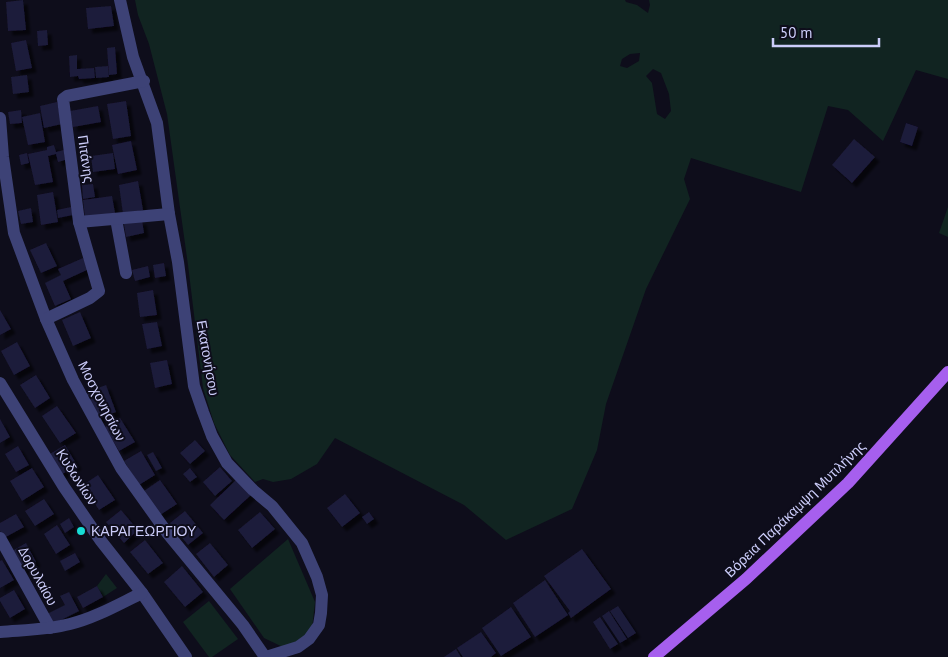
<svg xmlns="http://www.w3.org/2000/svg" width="948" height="657" font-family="'PT Sans',sans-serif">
  <defs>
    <filter id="shadow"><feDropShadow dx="4.5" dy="4.5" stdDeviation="1" flood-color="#0009"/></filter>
  </defs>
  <rect width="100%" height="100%" fill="#0e0d1b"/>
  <g fill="#112421" fill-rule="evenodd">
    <path d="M135,0H625L626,2L637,5L648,13L650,5L649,0H948V79L916,70L883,141L848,110L828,106L801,192L691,158L684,179L690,199L646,289L606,404L597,450L572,509L506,540L464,505L335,438L317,464L291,479L273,482L263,479L255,482L230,455L214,423L203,388L188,265L167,114L149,44L138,15ZM640,53L639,61L627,68L620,66L622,59L630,54ZM653,69L661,73L669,94L671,111L665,119L657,114L652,83L646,76Z"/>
    <path d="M948,207V237L939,233Z"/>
    <path d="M288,539L315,602L312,629L301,642L285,648L264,638L230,589Z"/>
    <path d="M106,574L117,588L103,597L97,586Z"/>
    <path d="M209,601L238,639L212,657H209L183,622Z"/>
  </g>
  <g fill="#1d1b3a" filter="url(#shadow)">
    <path d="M23,0L26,30L8,31L6,2Z"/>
    <path d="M111,6L114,26L88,29L86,8Z"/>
    <path d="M47,30L48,45L38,46L37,31Z"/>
    <path d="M26,40L32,68L16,71L11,43Z"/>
    <path d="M115,47L117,74L109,75L107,48Z"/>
    <path d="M77,55V69L94,68L95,78L79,79L78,76L70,77L69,56Z"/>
    <path d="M108,66L109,77L96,78L95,67Z"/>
    <path d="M27,75L29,92L13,94L11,77Z"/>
    <path d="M126,101L131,136L113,139L107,104Z"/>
    <path d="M57,102L62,124L44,128L40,106Z"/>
    <path d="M98,106L101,122L73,127L70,111Z"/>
    <path d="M21,110L22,123L10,124L8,112Z"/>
    <path d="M40,113L45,142L28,145L22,117Z"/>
    <path d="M906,123L918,127L912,146L900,142Z"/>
    <path d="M854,139L875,157L852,183L832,165Z"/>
    <path d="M131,141L137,170L118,174L112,145Z"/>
    <path d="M54,145L56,152L64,150L65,160L58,162L56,154L48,156L53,182L35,185L28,154L47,150V147Z"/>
    <path d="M27,153L29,163L21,165L19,155Z"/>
    <path d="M113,153L115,169L93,172L91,156Z"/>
    <path d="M138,181L143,210L123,214L119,185Z"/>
    <path d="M93,184L95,197L83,199L82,185Z"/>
    <path d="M53,192L58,222L41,225L37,195Z"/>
    <path d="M112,196L115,213L85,217L83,200Z"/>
    <path d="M71,207L73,215L58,218L57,210Z"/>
    <path d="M31,208L33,222L21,224L18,211Z"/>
    <path d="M142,220L144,233L126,237L124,224Z"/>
    <path d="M46,243L57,266L41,273L30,250Z"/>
    <path d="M83,258L89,269L63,281L71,299L55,306L45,283L61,275L58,269Z"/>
    <path d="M164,263L166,276L155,278L153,265Z"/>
    <path d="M148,266L150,277L135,281L132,270Z"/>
    <path d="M153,290L157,315L140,317L137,293Z"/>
    <path d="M0,310L11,329L0,335Z"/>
    <path d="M80,312L91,338L73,346L62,320Z"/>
    <path d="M157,322L162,346L147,349L142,324Z"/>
    <path d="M17,342L30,366L14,375L1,351Z"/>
    <path d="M167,360L172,384L155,388L150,363Z"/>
    <path d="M36,375L50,398L35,408L20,385Z"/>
    <path d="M106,385L116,412L98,419L87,392Z"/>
    <path d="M57,406L76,433L60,443L42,416Z"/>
    <path d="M120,418L135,442L119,451L105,427Z"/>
    <path d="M0,419L10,437L0,443Z"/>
    <path d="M195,440L205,451L190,464L180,453Z"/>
    <path d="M65,445L77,465L61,475L48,455Z"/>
    <path d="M18,446L29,465L16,472L5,454Z"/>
    <path d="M141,451L155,475L139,485L124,461Z"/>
    <path d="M153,452L162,468L156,471L147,455Z"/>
    <path d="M220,467L232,481L215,496L203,482Z"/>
    <path d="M32,468L44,487L22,501L10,481Z"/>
    <path d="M190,468L197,477L190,482L183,474Z"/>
    <path d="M98,475L115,500L99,510L83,485Z"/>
    <path d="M160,480L177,504L160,515L144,491Z"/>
    <path d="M236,480L251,495L224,520L210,505Z"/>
    <path d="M345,494L360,513L342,527L327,508Z"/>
    <path d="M44,499L54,514L35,526L25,511Z"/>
    <path d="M121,510L138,530L124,543L106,522Z"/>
    <path d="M185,511L203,533L188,545L170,523Z"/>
    <path d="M260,512L275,529L252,548L238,530Z"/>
    <path d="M369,512L374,519L367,524L362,517Z"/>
    <path d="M16,514L24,527L4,538L0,531V523Z"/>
    <path d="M69,518L74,527L65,533L60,524Z"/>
    <path d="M57,525L70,545L56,554L44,534Z"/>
    <path d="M145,540L163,563L148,574L130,552Z"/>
    <path d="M26,543L36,562L23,570L12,551Z"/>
    <path d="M210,543L228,565L214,577L196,554Z"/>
    <path d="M582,549L611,589L571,618L568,613L570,611L544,576Z"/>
    <path d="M75,553L80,562L65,571L60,561Z"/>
    <path d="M2,560L14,580L0,588V561Z"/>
    <path d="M182,566L203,592L185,607L164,582Z"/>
    <path d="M545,580L568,615L535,637L513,603Z"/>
    <path d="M97,586L103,597L83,608L77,597Z"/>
    <path d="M14,590L25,609L10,618L0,601V598Z"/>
    <path d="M69,592L79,611L53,624L47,614L65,605L60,596Z"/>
    <path d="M618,606L636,633L628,638L610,611Z"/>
    <path d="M511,607L531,637L501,656L482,628Z"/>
    <path d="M609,611L627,639L620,643L602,616Z"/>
    <path d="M600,617L618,644L610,649L593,622Z"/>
    <path d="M481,632L496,653L491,657H463L457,648Z"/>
    <path d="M456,649L461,657H444Z"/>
  </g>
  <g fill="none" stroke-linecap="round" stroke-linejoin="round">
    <g stroke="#3d4276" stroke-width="12">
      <path d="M120,0L133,57L157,123L169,214L178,262L194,386L203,412L212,436L227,463L253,490L272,506L302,543L317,577L322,595L321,613L319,625L309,639L298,647L266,657"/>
      <path d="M0,118L3,157L14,233L46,319L73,380L121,468L168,534L243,625L265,657"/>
      <path d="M116,219L126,273"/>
      <path d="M79,222L169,214"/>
      <path d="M46,319L90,298L99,291L79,222L63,99L67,96L144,81"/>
      <path d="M0,383L64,487L101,541L142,593L186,657"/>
      <path d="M0,538L50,628"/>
      <path d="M0,632C23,630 47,630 70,624C95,618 119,604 142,593"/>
    </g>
    <path stroke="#a65fee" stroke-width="12" d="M654,657L746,579L848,483L948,372"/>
  </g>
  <circle fill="#17dcd5" stroke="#0e0d1b" stroke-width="2" cx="81" cy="531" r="5"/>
  <g text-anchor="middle" stroke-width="4" stroke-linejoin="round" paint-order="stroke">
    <g font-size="14" fill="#cccdfa" stroke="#0e0d1b">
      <text transform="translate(86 159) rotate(82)" y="5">Πιτάνης</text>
      <text transform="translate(208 358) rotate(80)" y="5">Εκατονήσου</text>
      <text transform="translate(102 401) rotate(63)" y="5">Μοσχονησίων</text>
      <text transform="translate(77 477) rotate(57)" y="5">Κυδωνίων</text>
      <text transform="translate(795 509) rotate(-44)" y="5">Βόρεια Παράκαμψη Μυτιλήνης</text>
      <text transform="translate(38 576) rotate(61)" y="5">Δορυλαίου</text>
    </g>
    <g font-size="14" fill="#cccdfa" stroke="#0e0d1b" text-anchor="start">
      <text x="91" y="536">ΚΑΡΑΓΕΩΡΓΙΟΥ</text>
    </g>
  </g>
  <path d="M773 38v8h106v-8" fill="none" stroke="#cccdfa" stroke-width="2.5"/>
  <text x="780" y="38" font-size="15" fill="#cccdfa" stroke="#0e0d1b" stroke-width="4" paint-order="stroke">50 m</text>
</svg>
